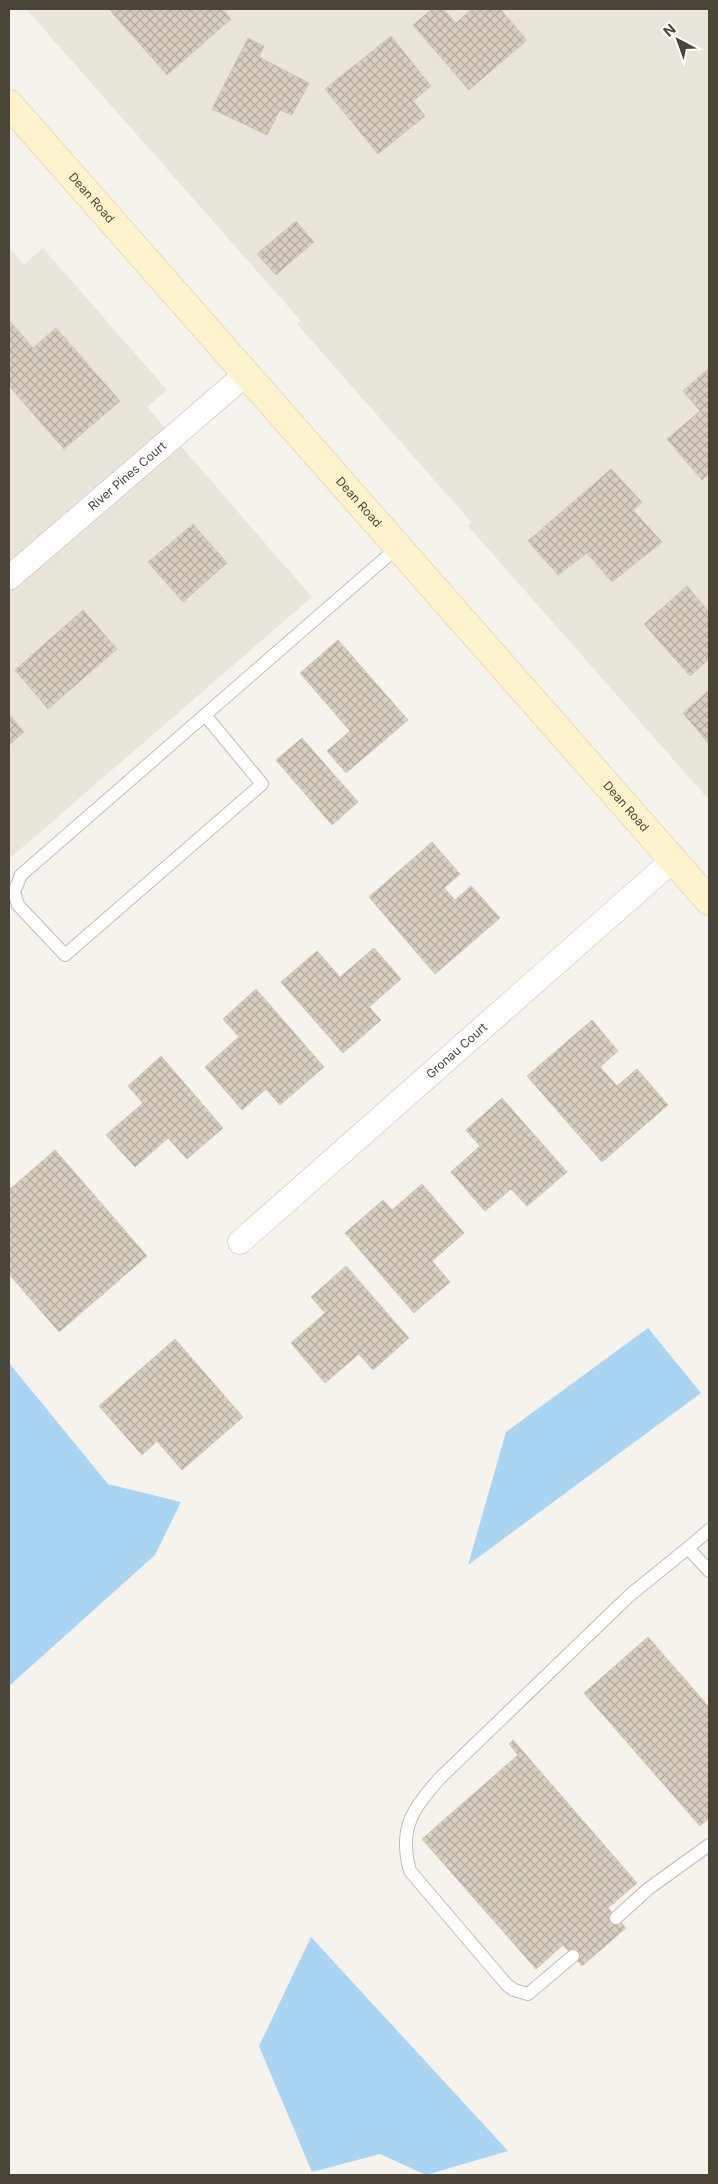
<svg xmlns="http://www.w3.org/2000/svg" width="718" height="2184" font-family="Inter,sans-serif">
  <defs>
    <pattern id="building-cross-hatch" width="8" height="8" patternUnits="userSpaceOnUse" patternTransform="scale(1.25)"><rect width="8" height="8" fill="#d8cfc1"/><path d="M0 0l8 8M0 8l8-8" fill="none" stroke="#b1aa9e"/></pattern>
  </defs>
  <rect width="100%" height="100%" fill="#f6f3ec"/>
  <g fill="#eae5da">
    <path d="M26,9H709V800L468,526L471,522L297,324L301,321Z"/>
    <path d="M9,248L24,265L43,248L167,390L147,407L312,597L9,859Z"/>
  </g>
  <g fill="#a9d4f2">
    <path d="M648,1328L701,1393L468,1565L506,1432Z"/>
    <path d="M9,1363L108,1484L181,1502L155,1555L9,1686Z"/>
    <path d="M311,1937L508,2151L426,2175L380,2154L312,2172L259,2046Z"/>
  </g>
  <g fill="url(#building-cross-hatch)" stroke="#d3c7b4">
    <path d="M109,9H222L231,19L167,75Z"/>
    <path d="M432,9H443L456,23L472,9H500L527,40L469,90L413,25Z"/>
    <path d="M391,36L431,86L413,101L425,116L378,154L325,89Z"/>
    <path d="M248,38L264,46L259,57L309,83L292,115L280,110L267,135L212,109Z"/>
    <path d="M296,221L314,242L276,275L257,254Z"/>
    <path d="M9,320L33,348L56,328L120,401L64,449L9,386Z"/>
    <path d="M709,368V474L702,480L667,439L700,411L683,391Z"/>
    <path d="M611,469L642,502L633,510L662,542L612,582L587,553L558,575L528,541Z"/>
    <path d="M193,524L227,563L183,602L148,562Z"/>
    <path d="M687,586L709,612V659L690,676L644,624Z"/>
    <path d="M83,610L117,649L48,709L15,670Z"/>
    <path d="M338,640L408,720L346,773L327,751L350,731L300,673Z"/>
    <path d="M709,690V744L683,713Z"/>
    <path d="M9,714L24,732L9,745Z"/>
    <path d="M302,738L358,802L332,825L276,760Z"/>
    <path d="M432,842L460,874L444,888L455,900L471,886L500,918L435,974L369,897Z"/>
    <path d="M374,948L401,979L369,1007L381,1020L343,1053L281,982L317,951L340,977Z"/>
    <path d="M256,989L324,1067L280,1105L266,1089L242,1110L205,1067L239,1037L223,1019Z"/>
    <path d="M592,1020L618,1051L600,1067L617,1086L637,1069L668,1105L602,1162L527,1076Z"/>
    <path d="M161,1056L223,1128L187,1159L168,1138L135,1167L106,1135L143,1103L128,1086Z"/>
    <path d="M502,1098L567,1172L527,1206L511,1189L485,1211L451,1172L480,1146L466,1130Z"/>
    <path d="M55,1150L147,1256L59,1332L9,1274V1190Z"/>
    <path d="M422,1184L464,1233L432,1261L450,1282L414,1313L345,1233L383,1200L392,1210Z"/>
    <path d="M346,1266L409,1338L373,1370L359,1354L325,1383L291,1343L325,1313L311,1297Z"/>
    <path d="M175,1339L243,1417L182,1470L157,1441L142,1455L99,1406Z"/>
    <path d="M648,1637L709,1707V1818L700,1826L584,1693Z"/>
    <path d="M513,1740L637,1883L608,1908L626,1928L582,1966L563,1945L536,1969L422,1839L518,1755L509,1744Z"/>
  </g>
  <g fill="none" stroke-linecap="round" stroke-linejoin="round">
    <g stroke="#c2bbae" stroke-width="14">
      <g id="lane">
        <path d="M205,715L262,784L65,955L18,905L14,892L21,875C147,766 273,657 398,547"/>
        <path d="M709,1530L688,1548L709,1571"/>
        <path d="M616,1918L648,1889L709,1845"/>
        <path d="M573,1956L528,1994L514,1990L507,1985L410,1871C398,1828 413,1809 440,1778L630,1595L688,1548"/>
      </g>
    </g>
    <g stroke="#c2bbae" stroke-width="25">
      <g id="street">
        <path id="s1" d="M9,578L246,374"/>
        <path id="s2" d="M240,1242L673,860"/>
      </g>
    </g>
    <g stroke="#d6c79b" stroke-width="29">
      <g id="secondary">
        <path id="s3" d="M9,104L709,901"/>
      </g>
    </g>
    <use href="#lane" stroke="#fff" stroke-width="12"/>
    <use href="#street" stroke="#fff" stroke-width="24"/>
    <use href="#secondary" stroke="#fff3cd" stroke-width="28"/>
  </g>
  <g text-anchor="middle" stroke-width="5" stroke-linejoin="round" paint-order="stroke">
    <g font-size="12" fill="#4b4439" stroke="#fff">
      <text dy="4" stroke="none"><textPath href="#s3" startOffset="125">Dean Road</textPath></text>
      <text dy="4" stroke="none"><textPath href="#s1" startOffset="156">River Pines Court</textPath></text>
      <text dy="4" stroke="none"><textPath href="#s3" startOffset="530">Dean Road</textPath></text>
      <text dy="4" stroke="none"><textPath href="#s3" startOffset="935">Dean Road</textPath></text>
      <text dy="4" stroke="none"><textPath href="#s2" startOffset="289">Gronau Court</textPath></text>
    </g>
  </g>
  <rect width="718" height="2184" fill="none" stroke="#4b4439" stroke-width="20"/>
  <g transform="translate(678 40) rotate(319)" stroke="#ffffff" stroke-width="4" paint-order="stroke">
  <path d="M0-4L9 19L0 12L-9 19Z" fill="#4b4439"/>
  <text y="-8" font-size="14" font-weight="bold" text-anchor="middle" fill="#4b4439">N</text>
  </g>
</svg>
